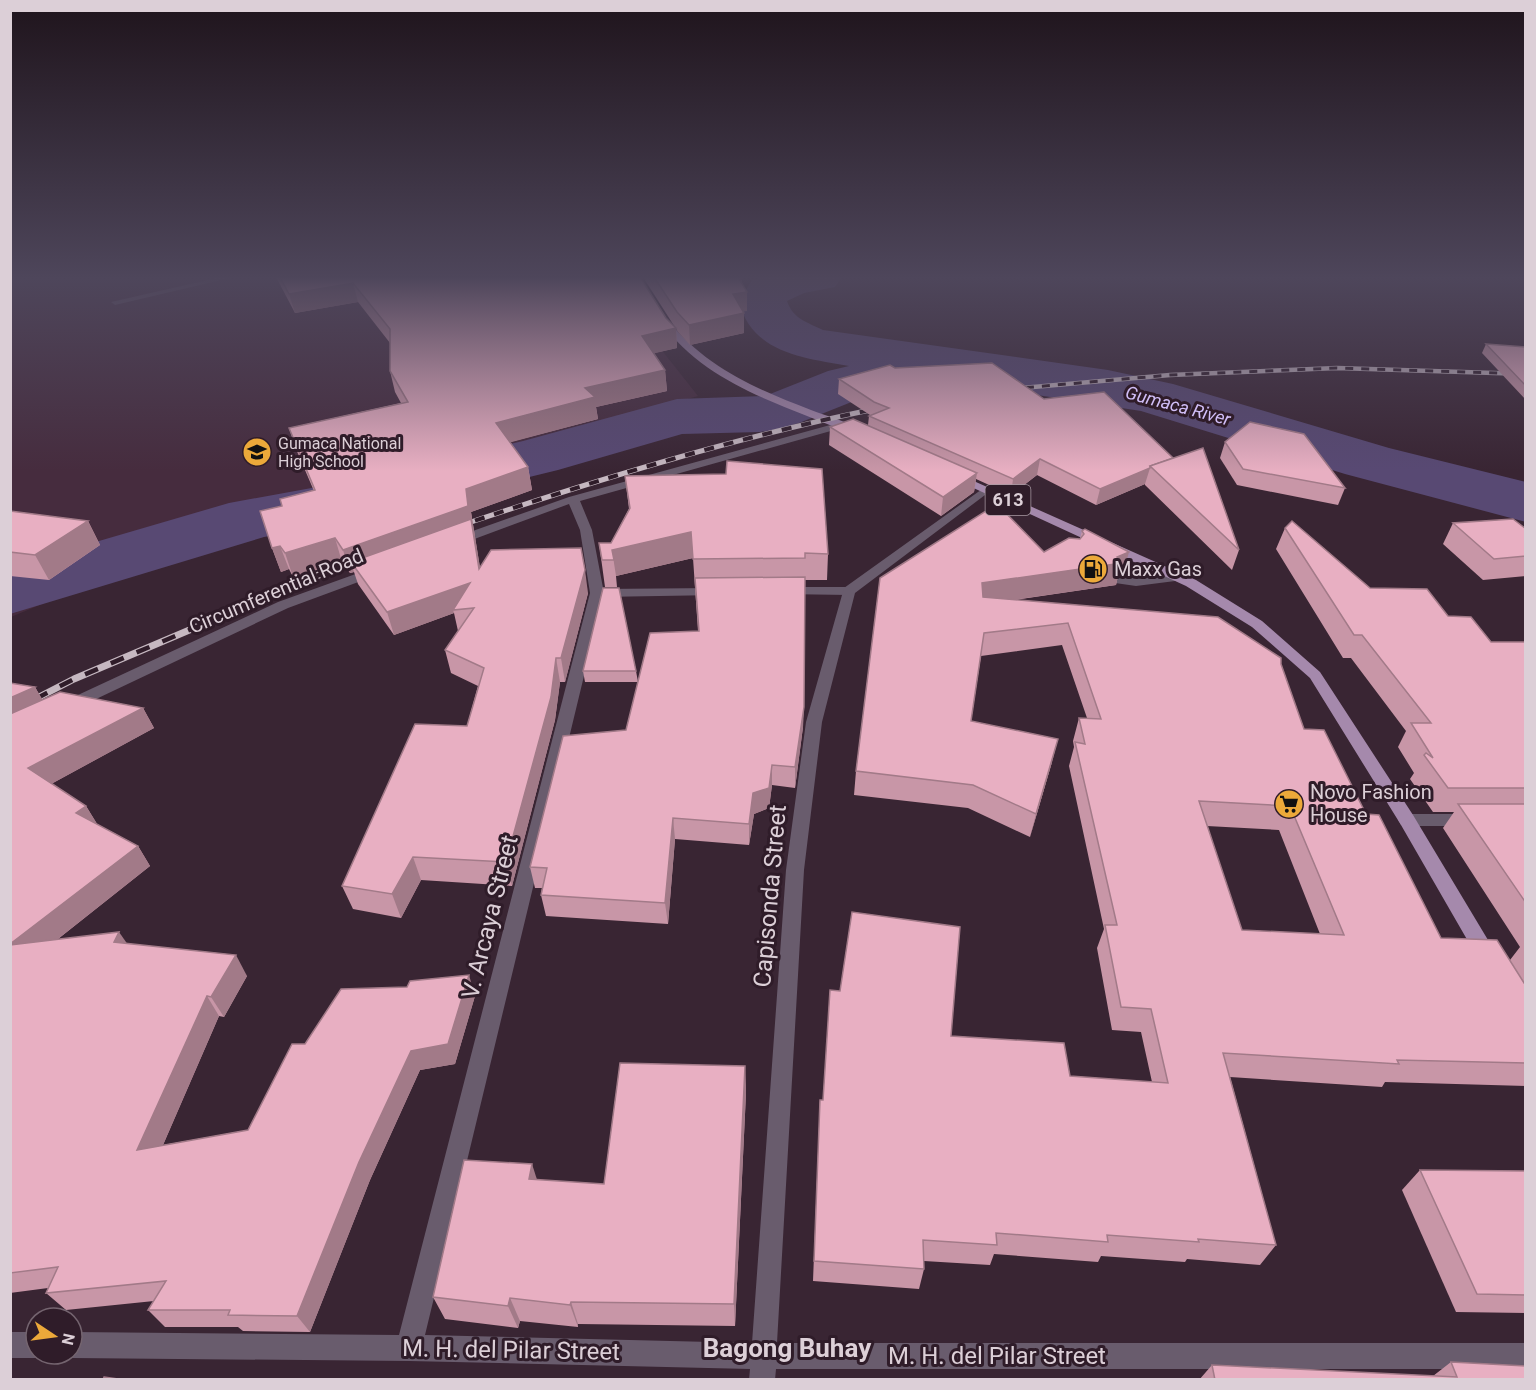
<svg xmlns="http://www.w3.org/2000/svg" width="1536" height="1390" font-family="Roboto,sans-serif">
  <rect width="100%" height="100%" fill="#392533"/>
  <path fill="#462c3e" d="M11,277H604L698,396L190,542L11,617Z"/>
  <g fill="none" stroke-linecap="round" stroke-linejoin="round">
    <path fill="#584973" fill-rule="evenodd" d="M762,277H842L835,287L804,293L787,301C793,319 807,322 823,330L1108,370L1173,384L1389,448L1526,482V522L1345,474L1141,411L959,383L864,397L799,423L778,429L760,432L682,434L558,470L440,499L418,512L394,518L328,525L264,537L10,614V567L229,503L328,485L378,480L394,471L523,441L677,399L765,396L828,371L849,366C804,358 751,353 739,301L752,280Z"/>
    <g fill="#695c6d" fill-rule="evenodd">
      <path d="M221,277H234L115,305L111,302Z"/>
      <path d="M1178,573L1183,574L1185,577L1183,580L1136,586L1115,583L1113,580L1120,576L1136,578Z"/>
      <path d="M786,587H849L856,591L849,595L781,594L779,591L781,588Z"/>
      <path d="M714,588L721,592L719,595L600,597L593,593L600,589Z"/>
    </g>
    <g fill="#695c6d" fill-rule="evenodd">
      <path d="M841,422L845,423V427L580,501L592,530L604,593L425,1335L752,1343L786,870L806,722L844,588L985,487L991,490L989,492L855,593L822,722L804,870L777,1343H1526V1369H776L775,1380H749L750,1369L409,1361L72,1358L63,1354H72V1332L399,1335L590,593L580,530L569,504L461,544L457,545L451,541L453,538L569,497Z"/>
      <path d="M375,567L381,571L380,574L288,608L75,709H65L62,705L65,701L278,602Z"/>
      <path d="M1407,814H1469L1475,815L1478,820L1475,825L1469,826H1407L1401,825L1398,820L1401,815Z"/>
      <path d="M10,1332H36V1354H45L36,1358H10Z"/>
    </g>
    <g fill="#a589ac" fill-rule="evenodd">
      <path d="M662,320H668C705,367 756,389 811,410C826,416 849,421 861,432L856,435L852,434C784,405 706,385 661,322Z"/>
      <path d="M958,474L1196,580L1262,621L1320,672L1413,815L1494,950L1497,956L1494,962L1487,964L1480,962L1401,825L1310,678L1252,627L1186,586L954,479L952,477Z"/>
    </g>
    <g stroke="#c6b8c1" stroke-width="4.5">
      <path id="rail-far2" d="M1010,389L1170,375L1337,368L1526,374"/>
    </g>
    <g stroke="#c6b8c1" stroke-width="5">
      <g id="rail-far1">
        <path d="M456,527C596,480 736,437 880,408"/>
        <path d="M323,573L359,561"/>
      </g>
    </g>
    <g stroke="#c6b8c1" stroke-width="7">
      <path id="rail" d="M10,712L74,679L326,572"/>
    </g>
    <use href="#rail-far2" stroke="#2f1c29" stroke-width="3" stroke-dasharray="8" stroke-linecap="butt"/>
    <use href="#rail-far1" stroke="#2f1c29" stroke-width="4" stroke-dasharray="10" stroke-linecap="butt"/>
    <use href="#rail" stroke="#2f1c29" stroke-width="4.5" stroke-dasharray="14" stroke-linecap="butt"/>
  </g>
  <g fill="#c896a7" fill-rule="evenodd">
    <path d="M276,277H640L666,318L676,328L677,348L654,353L665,370L667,391L596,407L598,419L510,442L528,467L532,490L471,512L480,568L588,593L565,682H560L555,720L512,886L421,880L401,918L353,909L342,886L467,726L478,686L451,673L445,650L458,631L454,613L394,635L358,584L354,572L350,573L342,562L293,577L289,569L281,572L272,548L282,506L314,491L296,449L289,428L401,403L395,392L390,371V343L358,302L295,313Z"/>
    <path d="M643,277H742V284L747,292V311H743L744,333L690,345L678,332Z"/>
    <path d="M1486,344L1526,347V400L1482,353Z"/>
    <path d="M895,368L1044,399L1104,392L1239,550L1232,570L1145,485V484L1096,505L1037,475L1011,495L976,479L974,492L941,516L829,445L830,427L868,425L869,416L870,415L838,394L839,379Z"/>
    <path d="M1225,442L1345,488L1338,505L1237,485L1220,458Z"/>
    <path d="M625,476L828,554L827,580H805L803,727L795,788L772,785L769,808L754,814L749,845L675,839L668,924L546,916L541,895L542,888H535L530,867L626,730L638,682H585L583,671H636L638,682L698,631L693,558L616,576L617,587H605L599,543H611L629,509Z"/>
    <path d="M10,511L88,521L100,545L49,580L10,576Z"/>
    <path d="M1453,523L1526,529V576L1483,580L1443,544Z"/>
    <path d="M1285,528L1370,588L1448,616L1491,642H1526V1086L1385,1082L1382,1087L1230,1077L1276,1245L1260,1265L1187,1259L1185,1262L1101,1256L1098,1262L994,1254L990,1265L924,1261V1269L919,1289L813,1281L820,1100H823L951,1036L1070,1076L1152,1082L1141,1032L1112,1030L1097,948L1104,929L1069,766L1074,747L1073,741L1079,718H1087L1062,645L981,656L971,721L1052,762L1030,837L968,808L854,795L856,771L1044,552L1080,539L1082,531L1123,574L1118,576L1116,585L1015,600L1281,664L1304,729L1366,814L1441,938L1510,960L1520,947L1443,828L1454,812H1433L1410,779L1414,773L1398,747L1406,731L1351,658H1343L1276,549ZM1207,826L1279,830L1320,934L1242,930Z"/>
    <path d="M10,683L35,687L42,700L143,708L154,728L51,784L86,806L97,824L138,846L150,866L58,939L127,944L247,976L224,1017L219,1016L163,1145L248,1130L305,1044L475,996L455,1064L420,1070L370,1180L310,1332L243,1331L238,1327H165L148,1310L154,1301L66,1310L46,1293L48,1288L10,1293Z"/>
    <path d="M745,1066L746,1093L735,1326L578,1324V1327L520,1321L518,1328L445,1319L433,1297L537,1180L604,1184Z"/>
    <path d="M1420,1170L1526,1171V1313L1456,1312L1402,1190Z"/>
    <path d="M1451,1362L1526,1380H1199L1212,1365L1433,1376Z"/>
  </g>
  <g fill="#a27a88">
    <path d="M732,277H742V285Z"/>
    <path d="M353,283L358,302L295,313L289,294Z"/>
    <path d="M747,292V311L733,313V294Z"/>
    <path d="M744,313V333L690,345L689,325Z"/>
    <path d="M676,328L677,348L643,356L642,336Z"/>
    <path d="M665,370L667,391L596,407L598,419L500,445L496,423L585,388Z"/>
    <path d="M1040,459L1037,475L1011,495L1013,479Z"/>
    <path d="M528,467L532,490L471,512L484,592L479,569L351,562L354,572L350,573L343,550L466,489Z"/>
    <path d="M1150,468L1145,484L1096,505L1100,489Z"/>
    <path d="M977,473L974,492L941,516L943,497Z"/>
    <path d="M88,521L100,545L49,580L35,555Z"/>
    <path d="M691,532L693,558L616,576L612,550Z"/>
    <path d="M335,538L342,562L293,577L285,553Z"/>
    <path d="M280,546L289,569L281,572L272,548Z"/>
    <path d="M1129,552L1123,574L1118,576L1116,585L979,605L982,583L1117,557Z"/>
    <path d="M585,570L588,593L565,682L561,658Z"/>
    <path d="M470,583L453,610L454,613L394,635L387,612Z"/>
    <path d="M556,658L560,682L555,720L512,886L506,862Z"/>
    <path d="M35,687L47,707L10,724V698Z"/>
    <path d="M804,707L803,727L795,788V767Z"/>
    <path d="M143,708L154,728L42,789L28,768Z"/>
    <path d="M1058,739L1052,762L1030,837L1036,814Z"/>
    <path d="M772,765V785L769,808L754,814L749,845V824L753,793Z"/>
    <path d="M86,806L99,827L76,813Z"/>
    <path d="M673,818L675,839L668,924L665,903Z"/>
    <path d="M138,846L150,866L25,965L10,947V944Z"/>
    <path d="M413,857L421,880L401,918L392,894Z"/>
    <path d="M119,932L133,952L114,942Z"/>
    <path d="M236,955L247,976L224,1017L211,997Z"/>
    <path d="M469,975L475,996L455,1064L420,1070L370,1180L310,1332L297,1316L359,1162L411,1051Z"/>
    <path d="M207,996L219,1016L153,1168L137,1150Z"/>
    <path d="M745,1066L746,1093L735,1326L734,1304Z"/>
    <path d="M532,1164L540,1189L529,1179Z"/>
    <path d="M510,1298L520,1321L518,1328L508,1306Z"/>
    <path d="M571,1302L578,1324V1327L570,1305Z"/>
  </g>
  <g fill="#e8afc2" stroke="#a27a88" stroke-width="1.5" fill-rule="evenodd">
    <path d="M280,277H640L666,318L676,328L642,336L665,370L585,388L595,397L496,423L528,467L466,489L468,506L343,550L335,538L285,553L280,546L272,548L260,511L282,506L280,499L315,490L289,428L408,402L390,371V329L353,283L289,294Z"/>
    <path d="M654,277H738L747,292L733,294L744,313L689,325L677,312Z"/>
    <path d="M1486,344L1526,347V386Z"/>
    <path d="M992,363L1044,399L1104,392L1173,458L1150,466V468L1100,489L1040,459L1013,479L869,416L889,408L874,402L839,379L890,365L895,368Z"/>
    <path d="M853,419L977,473L943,497L830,427Z"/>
    <path d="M1250,422L1304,434L1345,488L1243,469L1225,442Z"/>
    <path d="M1203,448L1239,550L1150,466Z"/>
    <path d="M727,461L822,469L828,554L805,553V558L693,559L691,532L612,550L614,560H602L599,543H611L630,508L625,476L726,474Z"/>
    <path d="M997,504L1044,552L1069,538L1080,539L1084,534L1082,531L1085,529L1129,552L1117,557L1122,563L982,583L983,597L1218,617L1281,658V664L1304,729L1324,730L1366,814L1379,815L1441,938L1497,940L1526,986V1063L1397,1060L1399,1064L1223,1053L1276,1245L1198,1239L1199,1242L1107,1235L1108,1242L996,1233L997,1245L923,1240L924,1269L814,1261L820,1100H823L830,990L840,991L852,912L960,927L951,1036L1064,1043L1070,1076L1168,1083L1151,1009L1121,1007L1105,925H1117L1075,742L1085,744L1079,718L1101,719L1068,623L984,633L971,721L1058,739L1036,814L973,785L856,771L880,578ZM1199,801L1290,806L1344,935L1242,930Z"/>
    <path d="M10,511L88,521L35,555L10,552Z"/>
    <path d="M471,519L479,569L491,550L581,548L585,570L561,658H556L551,697L506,862L413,857L392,894L342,886L415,724L467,726L484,668L445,650L474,608L453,610L470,583L387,612L351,562Z"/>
    <path d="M1513,519L1526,529V556L1494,559L1453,523Z"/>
    <path d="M1292,521L1370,588L1427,589L1448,616L1471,617L1491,642H1526V788H1448L1424,755L1426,753L1433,758L1411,723H1431L1362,635H1354L1285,528Z"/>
    <path d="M805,577L804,707L795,767L772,765L769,788L753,793L749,824L673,818L665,903L541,895L547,868L530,867L563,736L626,730L650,633L699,631L695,578Z"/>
    <path d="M603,588H619L636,671H583Z"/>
    <path d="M10,683L35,687L10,698Z"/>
    <path d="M60,692L143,708L28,768L86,806L76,813L138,846L10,944V714Z"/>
    <path d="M1458,804H1526V903Z"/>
    <path d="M119,932L114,942L236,955L211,997L207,996L137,1150L248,1130L292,1044H305L341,989L407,987L410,981L469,975L448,1044L411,1051L359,1162L297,1316L228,1315L230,1310H148L166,1281L46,1293L58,1267L10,1273V945Z"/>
    <path d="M620,1063L745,1066L734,1304L571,1302L570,1305L510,1298L508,1306L433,1297L464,1160L532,1164L529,1179L604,1184Z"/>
    <path d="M1420,1170L1526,1171V1295L1477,1294Z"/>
    <path d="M1451,1362L1526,1366V1380H1215L1212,1365L1457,1377Z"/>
    <path d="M104,1377L125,1380H103Z"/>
  </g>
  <linearGradient id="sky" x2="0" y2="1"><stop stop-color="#1f141c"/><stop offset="0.59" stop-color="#4e465b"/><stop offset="1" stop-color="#4e465b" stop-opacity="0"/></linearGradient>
  <rect width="1536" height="471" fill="url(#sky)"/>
  <defs>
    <g id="school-disc" transform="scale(1.5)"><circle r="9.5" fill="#eca93a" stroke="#2f1c29"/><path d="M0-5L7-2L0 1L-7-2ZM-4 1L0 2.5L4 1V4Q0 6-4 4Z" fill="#111"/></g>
    <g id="fuel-disc" transform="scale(1.5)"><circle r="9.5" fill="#eca93a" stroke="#2f1c29"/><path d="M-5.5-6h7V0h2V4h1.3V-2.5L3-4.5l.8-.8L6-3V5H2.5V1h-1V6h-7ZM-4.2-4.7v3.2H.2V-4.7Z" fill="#111"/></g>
    <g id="supermarket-disc" transform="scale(1.5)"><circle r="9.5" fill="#eca93a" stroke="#2f1c29"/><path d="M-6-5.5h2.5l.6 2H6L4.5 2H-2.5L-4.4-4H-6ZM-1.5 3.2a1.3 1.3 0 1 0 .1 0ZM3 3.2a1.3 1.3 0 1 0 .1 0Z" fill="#111"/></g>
  </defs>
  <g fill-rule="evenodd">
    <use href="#school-disc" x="257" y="452"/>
    <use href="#fuel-disc" x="1093" y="569"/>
    <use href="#supermarket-disc" x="1289" y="804"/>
  </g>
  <g text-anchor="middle" stroke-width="6" stroke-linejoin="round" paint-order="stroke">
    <g font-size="16" fill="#dccfd7" stroke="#2f1c29" text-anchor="start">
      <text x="278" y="449">Gumaca National<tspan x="278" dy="18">High School</tspan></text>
    </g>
    <g font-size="18" font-style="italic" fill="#d0bdf6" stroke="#2f1c29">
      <text transform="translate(1178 406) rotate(15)" y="6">Gumaca River</text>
    </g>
    <rect fill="#2f1c29" stroke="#a899a3" stroke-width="1.5" x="985.5" y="485" width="45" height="30" rx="4.5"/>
    <g font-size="18" font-weight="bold" fill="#dccfd7">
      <text x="1008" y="506">613</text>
    </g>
    <g font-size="20" fill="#dccfd7" stroke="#2f1c29" text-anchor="start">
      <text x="1114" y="576">Maxx Gas</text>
      <text x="1310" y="799">Novo Fashion<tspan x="1310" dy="23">House</tspan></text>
    </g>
    <g font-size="20" fill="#dccfd7" stroke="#2f1c29">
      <text transform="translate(276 591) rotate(-23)" y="7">Circumferential Road</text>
    </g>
    <g font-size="24" fill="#dccfd7" stroke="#2f1c29">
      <text transform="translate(770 896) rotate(-85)" y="8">Capisonda Street</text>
      <text transform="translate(490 917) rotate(-76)" y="8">V. Arcaya Street</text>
      <text transform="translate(511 1350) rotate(1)" y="8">M. H. del Pilar Street</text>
      <text x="997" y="1364">M. H. del Pilar Street</text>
    </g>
    <g font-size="26" font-weight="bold" fill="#dccfd7" stroke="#2f1c29">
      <text x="787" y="1357">Bagong Buhay</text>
    </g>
  </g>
  <rect width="1536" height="1390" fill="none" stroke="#dccfd7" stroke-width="24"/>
  <g transform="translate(54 1336) rotate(103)"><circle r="28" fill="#2f1c29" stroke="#74646f" stroke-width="1.5"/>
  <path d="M0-4.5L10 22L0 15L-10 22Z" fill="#eca93a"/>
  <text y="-9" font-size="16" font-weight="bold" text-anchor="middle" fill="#dccfd7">N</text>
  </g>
</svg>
